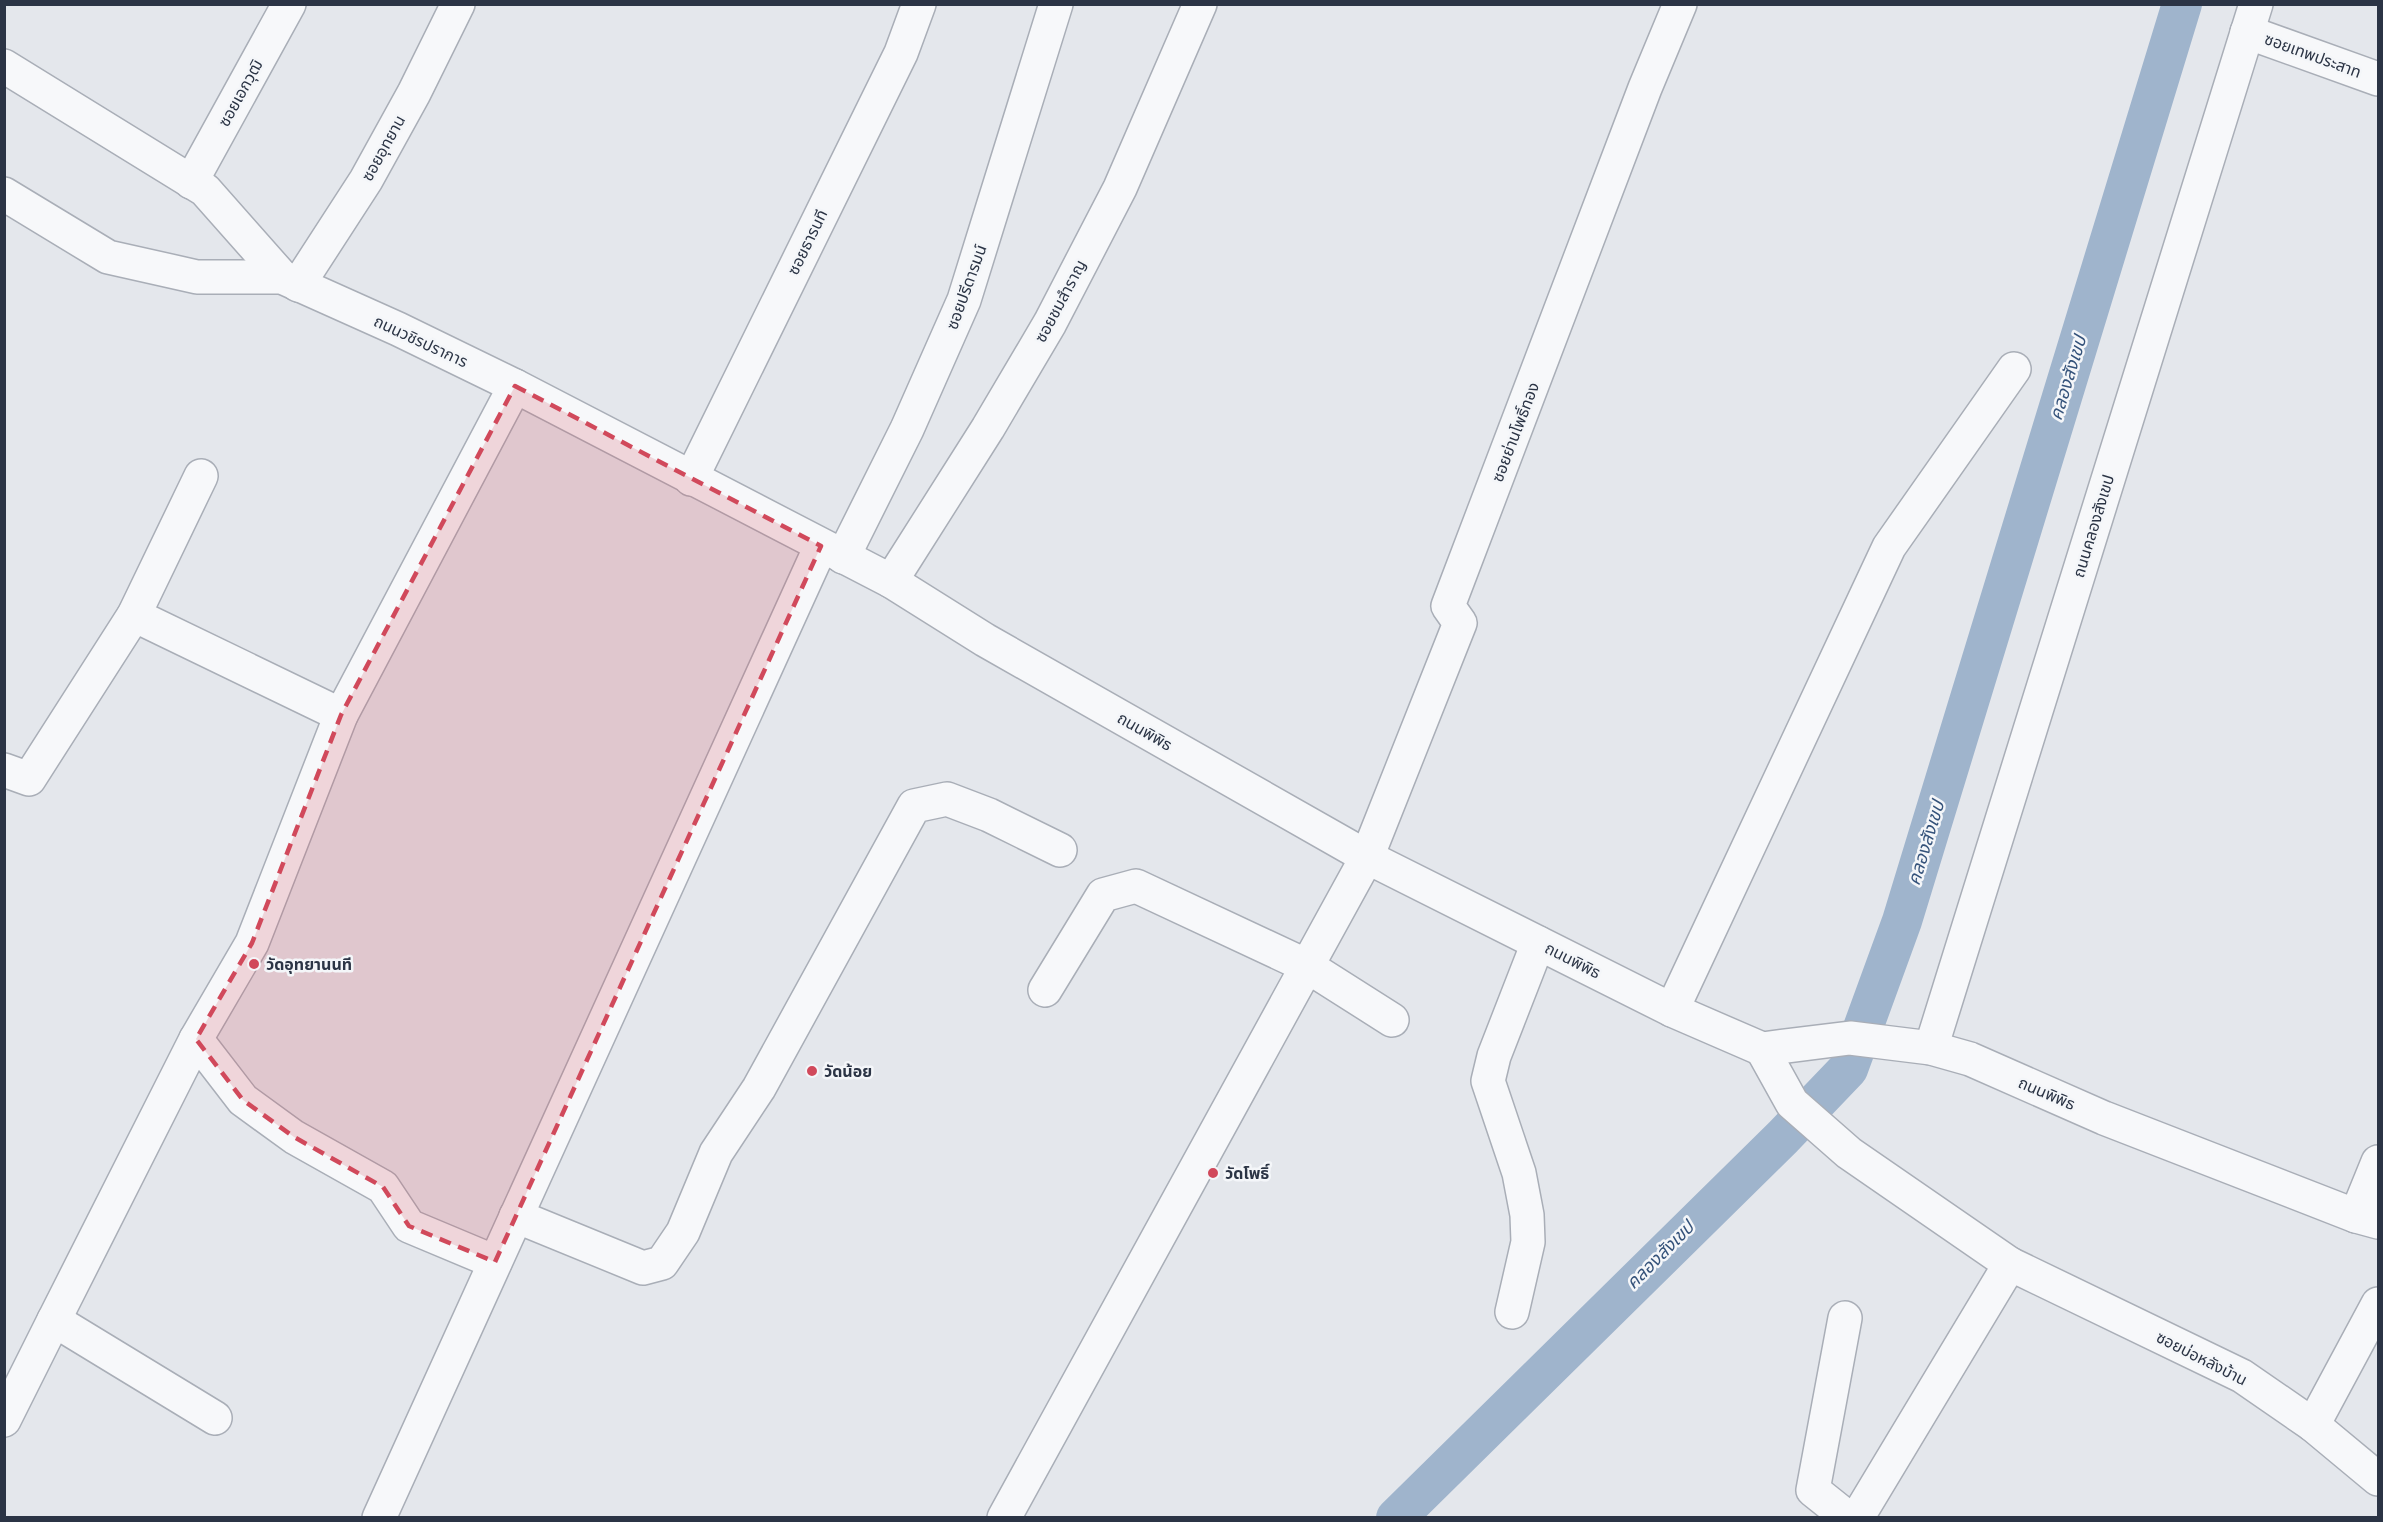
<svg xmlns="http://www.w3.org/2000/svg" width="2383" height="1522" font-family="'Varela Round','Noto Sans Thai',sans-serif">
  <rect width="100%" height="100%" fill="#e4e7ec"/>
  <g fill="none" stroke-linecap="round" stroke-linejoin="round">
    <path stroke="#9fb4cc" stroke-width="40" d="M1396,1518L1783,1137L1848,1069L1902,921L2182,4"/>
    <g stroke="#a9aeb7" stroke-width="36">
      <g id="minor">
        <path d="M2247,32L2378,79"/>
        <path d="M4,66L205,190L282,277"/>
        <path d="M191,182L289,4"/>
        <path d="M4,194L108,257L197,277H282L398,329L515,386L891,581L985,640L1367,857L1672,1010L1762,1049L1850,1038L1931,1048L1970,1059L2104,1118L2356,1216L2378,1222"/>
        <path d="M298,285L366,180L414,93L458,4"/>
        <path d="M691,479L901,53L919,4"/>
        <path d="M843,557L907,429L964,300L1056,4"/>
        <path d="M891,581L988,428L1050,323L1120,188L1200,4"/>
        <path d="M134,615L341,715"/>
        <path d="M4,770L29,779L134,615L201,476"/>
        <path d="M1045,990L1103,895L1136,886L1307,966L1392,1020"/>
        <path d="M1672,1010L1889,547L2014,369"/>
        <path d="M196,1039L243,1100L294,1137L383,1187L409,1226L495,1262"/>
        <path d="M1931,1048L2256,4"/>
        <path d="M1762,1049L1792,1103L1849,1153L2010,1264L2242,1376L2313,1425L2378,1479"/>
        <path d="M516,1216L643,1268L662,1263L683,1232L716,1153L759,1088L914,806L947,799L989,815L1060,850"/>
        <path d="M2356,1216L2378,1162"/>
        <path d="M1512,1312L1528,1242L1527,1215L1519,1173L1488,1081L1494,1056L1538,943"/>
        <path d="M1845,1318L1813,1490L1848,1518"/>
        <path d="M54,1320L196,1039L252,943L341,715L515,386"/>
        <path d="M4,1420L54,1320L215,1418"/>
        <path d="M2313,1425L2378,1304"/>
        <path d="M379,1518L821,546"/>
        <path d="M1004,1518L1367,857L1460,623L1448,606L1645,88L1680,4"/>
        <path d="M1857,1518L2010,1264"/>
      </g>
    </g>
    <use href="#minor" stroke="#f7f8fa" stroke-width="33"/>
  </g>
  <path fill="#d1495b" fill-opacity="0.2" stroke="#d1495b" stroke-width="4.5" stroke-dasharray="12 8" stroke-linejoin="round" d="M515,386L821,546L495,1262L409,1226L383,1187L294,1137L243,1100L196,1039L252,943L341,715Z"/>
  <g fill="#d1495b" stroke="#f4f6f9" stroke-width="2">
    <circle cx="254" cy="964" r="6"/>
    <circle cx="812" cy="1071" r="6"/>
    <circle cx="1213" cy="1173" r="6"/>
  </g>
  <g text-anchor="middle" stroke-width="5" stroke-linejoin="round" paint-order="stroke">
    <g font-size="16" fill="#2b3445" stroke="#f4f6f9">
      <text transform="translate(2313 55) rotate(20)" y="6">ซอยเทพประสาท</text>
      <text transform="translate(240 93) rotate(-61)" y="6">ซอยเอกวุฒิ</text>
      <text transform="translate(383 148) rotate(-61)" y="6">ซอยอุทยาน</text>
      <text transform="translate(807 242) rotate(-64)" y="6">ซอยธารนที</text>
      <text transform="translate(966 287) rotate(-70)" y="6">ซอยปรีดารมน์</text>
      <text transform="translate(1060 301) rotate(-62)" y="6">ซอยชมสำราญ</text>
      <text transform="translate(421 341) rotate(25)" y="6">ถนนวชิรปราการ</text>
      <text transform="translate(1515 432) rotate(-69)" y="6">ซอยย่านโพธิ์ทอง</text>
      <text transform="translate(2093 526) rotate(-73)" y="6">ถนนคลองสังเขป</text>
      <text transform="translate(1145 731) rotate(30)" y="6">ถนนพิพิธ</text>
      <text transform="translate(1573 960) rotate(27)" y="6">ถนนพิพิธ</text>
      <text transform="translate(2047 1093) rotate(23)" y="6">ถนนพิพิธ</text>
      <text transform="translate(2202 1358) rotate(27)" y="6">ซอยบ่อหลังบ้าน</text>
    </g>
    <g font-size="16" font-weight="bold" fill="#2b3445" stroke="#f4f6f9" text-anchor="start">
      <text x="266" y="970">วัดอุทยานนที</text>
      <text x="824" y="1077">วัดน้อย</text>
      <text x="1225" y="1179">วัดโพธิ์</text>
    </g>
    <g font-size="18" font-style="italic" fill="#34527a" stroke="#f4f6f9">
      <text transform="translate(2068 378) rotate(-73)" y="6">คลองสังเขป</text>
      <text transform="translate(1926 843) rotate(-73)" y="6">คลองสังเขป</text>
      <text transform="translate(1660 1255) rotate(-45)" y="6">คลองสังเขป</text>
    </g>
  </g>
  <rect width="2383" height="1522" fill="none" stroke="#2b3445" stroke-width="12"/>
</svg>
